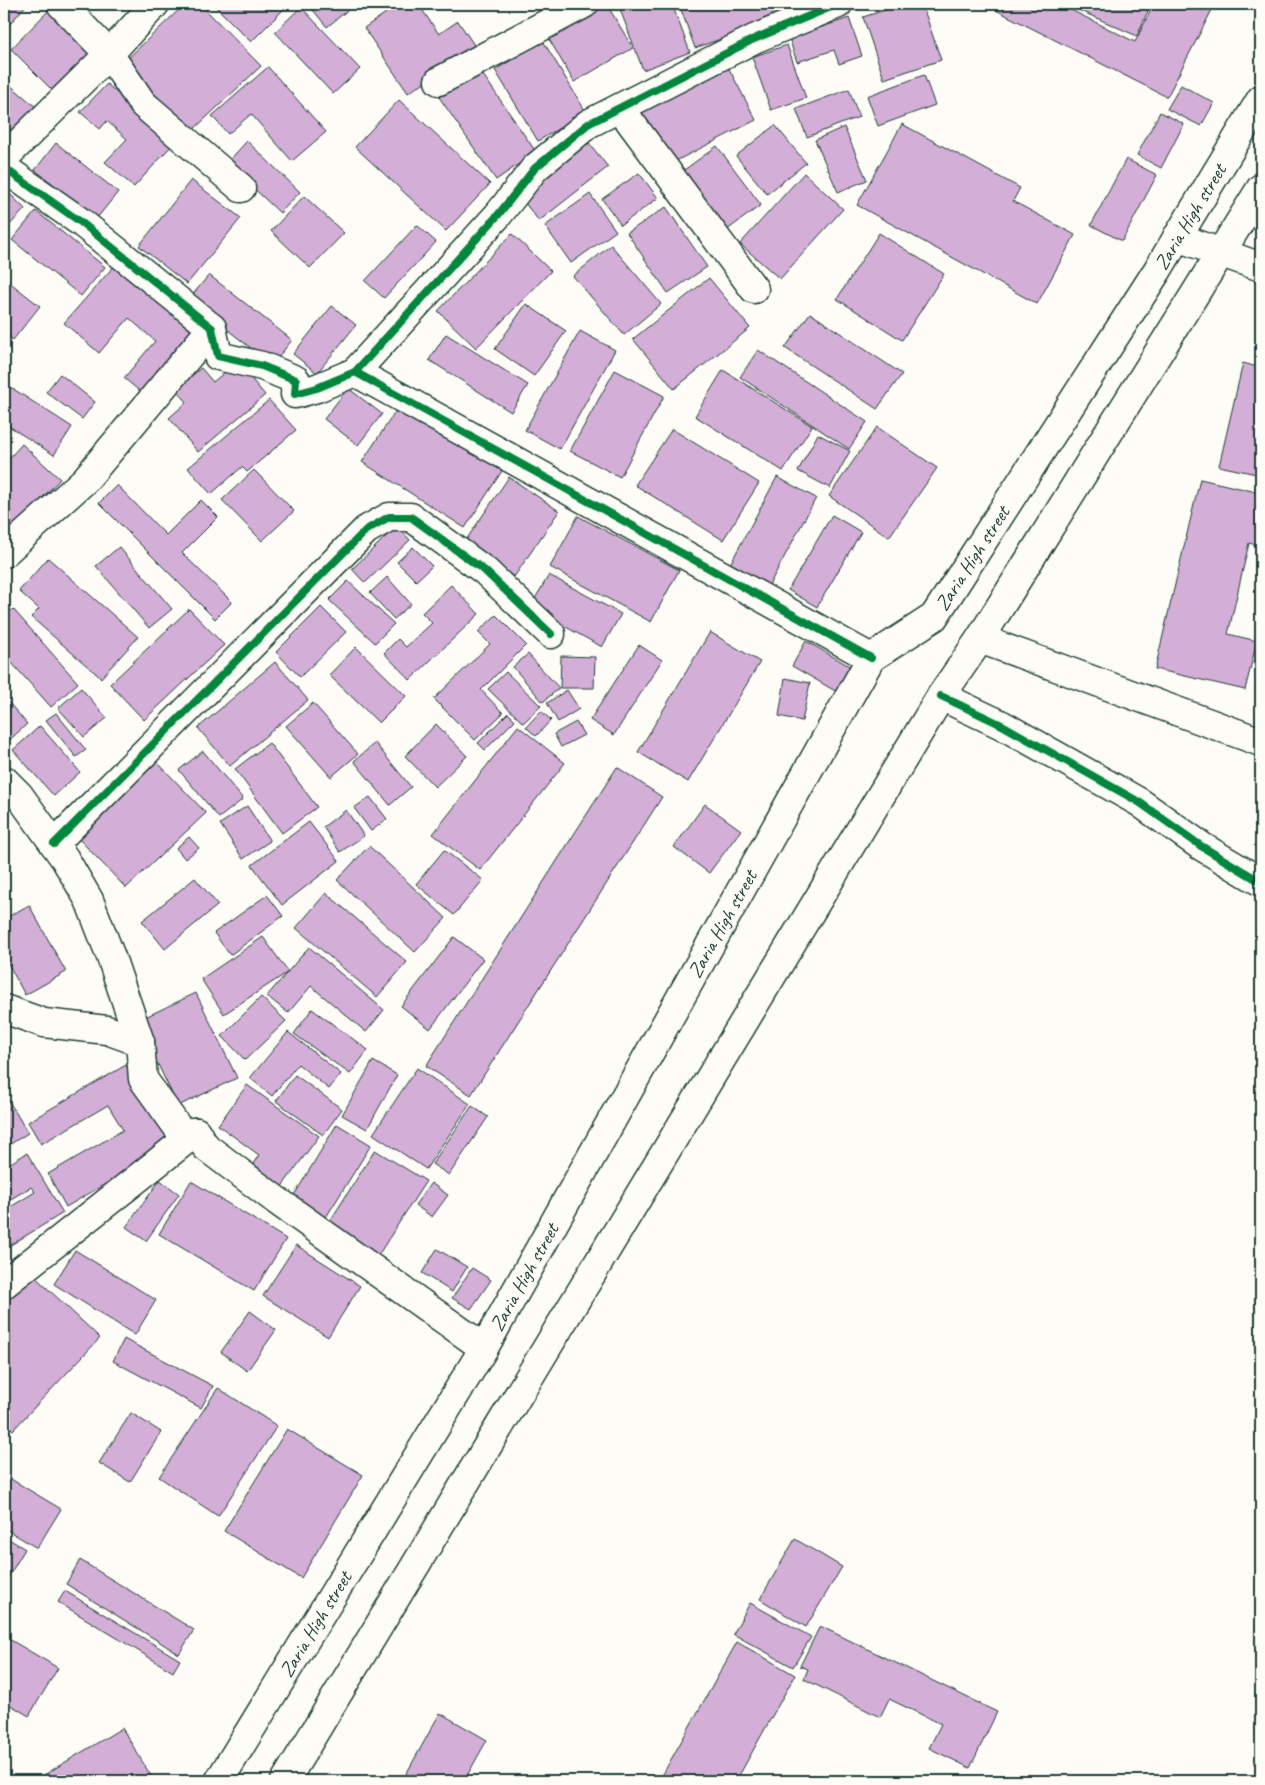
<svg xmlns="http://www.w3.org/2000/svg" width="1265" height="1785" font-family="Caveat,sans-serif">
  <rect width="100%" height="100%" fill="#fdfcf7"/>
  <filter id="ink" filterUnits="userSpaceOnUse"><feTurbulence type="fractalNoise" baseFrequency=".02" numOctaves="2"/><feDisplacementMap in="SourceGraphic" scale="10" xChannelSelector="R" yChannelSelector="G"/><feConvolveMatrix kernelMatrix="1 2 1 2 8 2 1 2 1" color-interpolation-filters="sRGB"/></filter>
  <g filter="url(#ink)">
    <g fill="#d3aed7" stroke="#1f3d34">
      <path d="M4,4H27L4,31Z"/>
      <path d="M185,4H200L261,66L191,132L124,62Z"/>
      <path d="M213,4H287L288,5L251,42Z"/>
      <path d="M308,4H355L327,27Z"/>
      <path d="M399,4H418L439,34L458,21L476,48L408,93L364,28Z"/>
      <path d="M618,4H672L690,52L643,70Z"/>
      <path d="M679,4H773L778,19L695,48Z"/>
      <path d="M904,4H922L941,60L884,79L863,17Z"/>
      <path d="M984,4H1059L1135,42L1154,4H1215L1167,97Z"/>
      <path d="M1065,4H1151L1137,36Z"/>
      <path d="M607,5L633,48L574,82L549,39Z"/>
      <path d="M301,7L360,69L333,94L275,32Z"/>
      <path d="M50,9L93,51L53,91L11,49Z"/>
      <path d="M849,18L862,56L839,64L834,50L797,62L789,38Z"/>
      <path d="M543,41L586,112L538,141L495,70Z"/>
      <path d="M787,45L806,98L771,110L752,57Z"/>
      <path d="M726,63L756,120L664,167L635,110Z"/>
      <path d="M268,67L326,132L292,161L251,114L228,134L212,116Z"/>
      <path d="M479,69L536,152L496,180L439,97Z"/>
      <path d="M924,75L935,105L878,126L867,96Z"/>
      <path d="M4,80L36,107L8,140L4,137Z"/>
      <path d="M107,84L173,144L134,187L105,162L127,139L107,121L100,129L80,112Z"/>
      <path d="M1181,85L1214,103L1201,126L1167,109Z"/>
      <path d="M849,89L859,117L807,137L796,109Z"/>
      <path d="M399,100L490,184L446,231L355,147Z"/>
      <path d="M1160,112L1184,124L1161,168L1137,155Z"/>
      <path d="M902,124L1020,188L1013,201L1075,235L1037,304L857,205Z"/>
      <path d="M775,125L806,163L767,194L736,156Z"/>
      <path d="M844,127L867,180L838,192L815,140Z"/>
      <path d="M247,141L300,192L280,213L227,163Z"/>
      <path d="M56,143L118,192L97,218L35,170Z"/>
      <path d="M589,143L608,167L539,221L520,197Z"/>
      <path d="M717,146L761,205L723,233L680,173Z"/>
      <path d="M1126,159L1157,175L1122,241L1091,225Z"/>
      <path d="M639,173L658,198L621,225L602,199Z"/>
      <path d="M804,173L843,209L780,279L740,244Z"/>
      <path d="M191,180L241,218L187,284L139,246Z"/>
      <path d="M4,188L25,209L4,231Z"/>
      <path d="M590,194L616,231L571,263L545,226Z"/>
      <path d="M304,196L344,233L310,268L271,231Z"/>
      <path d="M666,207L707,267L668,293L627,233Z"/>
      <path d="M36,211L105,267L81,296L12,240Z"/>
      <path d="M417,225L436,242L384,298L365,281Z"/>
      <path d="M879,233L944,274L902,340L837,299Z"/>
      <path d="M512,234L551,271L476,348L438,311Z"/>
      <path d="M611,245L661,304L624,335L573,276Z"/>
      <path d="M115,265L196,335L144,395L124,378L155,341L129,318L99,353L64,323Z"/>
      <path d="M209,275L292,340L272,365L189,299Z"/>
      <path d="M4,278L40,306L13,340L4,333Z"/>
      <path d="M709,278L750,328L674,389L633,339Z"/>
      <path d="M526,304L566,331L534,376L495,349Z"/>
      <path d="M332,306L356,325L317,373L293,354Z"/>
      <path d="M810,313L902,374L877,409L785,348Z"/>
      <path d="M580,331L615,350L560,449L525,430Z"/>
      <path d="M446,334L528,385L511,412L429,360Z"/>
      <path d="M758,350L867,422L849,449L740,377Z"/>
      <path d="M237,362L265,395L198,452L169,418L187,402L176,389L201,368L213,382Z"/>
      <path d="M1243,363L1261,368V475L1219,466Z"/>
      <path d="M615,370L664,396L620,477L570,451Z"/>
      <path d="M723,370L812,426L783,471L695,416Z"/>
      <path d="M60,374L95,402L82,419L46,392Z"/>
      <path d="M4,383L72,427L54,455L4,423Z"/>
      <path d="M348,388L382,414L358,445L324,419Z"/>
      <path d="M269,400L296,430L247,472L242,467L211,494L188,468Z"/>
      <path d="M399,406L502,471L465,528L362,462Z"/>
      <path d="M877,427L937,468L889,537L829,496Z"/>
      <path d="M672,429L759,483L723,540L635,485Z"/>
      <path d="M818,434L850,451L830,488L798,471Z"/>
      <path d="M22,444L60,479L4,539V464Z"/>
      <path d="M254,470L294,511L262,541L222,500Z"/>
      <path d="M509,477L559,511L514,577L464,543Z"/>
      <path d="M777,477L816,498L768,587L729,566Z"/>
      <path d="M1200,479L1261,493V546L1249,543L1228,634L1257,641L1245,690L1155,669Z"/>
      <path d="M117,485L166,535L201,500L218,517L182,553L232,602L215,619L99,503Z"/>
      <path d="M832,515L861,532L817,607L788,590Z"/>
      <path d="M578,516L679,570L651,622L550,567Z"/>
      <path d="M397,526L410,540L365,583L352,569Z"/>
      <path d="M119,547L172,609L149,628L96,566Z"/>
      <path d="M413,547L432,566L416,581L397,562Z"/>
      <path d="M48,558L138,637L101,678L31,617L39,609L19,591Z"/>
      <path d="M549,575L621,614L602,647L530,607Z"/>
      <path d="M387,577L411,604L394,619L370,593Z"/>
      <path d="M348,581L394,624L375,643L329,600Z"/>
      <path d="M451,585L479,614L410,680L384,653L398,639L406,647L432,623L422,613Z"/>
      <path d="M321,607L346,632L300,677L276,652Z"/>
      <path d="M13,609L78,683L51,707L11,662L4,668V616Z"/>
      <path d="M189,609L224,645L144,720L110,684Z"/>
      <path d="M496,615L526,645L481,690L503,713L475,740L434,699L490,644L478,632Z"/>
      <path d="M710,632L760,662L688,782L638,752Z"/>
      <path d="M806,641L851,667L837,692L792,666Z"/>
      <path d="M639,645L662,660L614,735L590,720Z"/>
      <path d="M356,647L406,696L379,723L329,675Z"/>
      <path d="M528,654L559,688L543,702L513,667Z"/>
      <path d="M561,656L595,657L594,688H560Z"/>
      <path d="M275,662L308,700L230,766L198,728Z"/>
      <path d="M506,672L541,706L523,723L488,689Z"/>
      <path d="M785,678L810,683L802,721L779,716Z"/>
      <path d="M81,688L107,718L84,737L58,708Z"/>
      <path d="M567,690L579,709L558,722L547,703Z"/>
      <path d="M4,697L27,724L4,745Z"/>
      <path d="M313,703L358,754L331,777L286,726Z"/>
      <path d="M541,711L551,720L536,736L526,727Z"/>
      <path d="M56,713L86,750L76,757L46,720Z"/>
      <path d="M508,713L515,720L485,750L478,743Z"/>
      <path d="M576,722L584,735L561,747L554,734Z"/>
      <path d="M436,724L467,756L435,787L405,756Z"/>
      <path d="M40,726L80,772L54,796L13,750Z"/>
      <path d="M518,726L565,763L480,870L433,834Z"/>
      <path d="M269,743L317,807L282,833L235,769Z"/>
      <path d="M375,743L411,787L390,805L354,761Z"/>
      <path d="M203,751L243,799L219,818L179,770Z"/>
      <path d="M157,762L206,813L126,888L77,837Z"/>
      <path d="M617,767L662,797L471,1095L426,1066Z"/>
      <path d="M370,797L387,819L371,831L354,808Z"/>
      <path d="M705,804L741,830L709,873L674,847Z"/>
      <path d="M247,806L270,841L243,859L220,824Z"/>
      <path d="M346,810L364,836L340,852L323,827Z"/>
      <path d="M309,822L339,861L282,905L252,865Z"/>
      <path d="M189,837L199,848L185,859L176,848Z"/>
      <path d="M369,846L446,918L415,952L337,880Z"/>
      <path d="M444,850L483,880L454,915L416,884Z"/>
      <path d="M195,878L218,905L165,949L142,921Z"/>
      <path d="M326,893L407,962L377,997L296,928Z"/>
      <path d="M267,895L283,916L230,955L214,933Z"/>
      <path d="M29,905L66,972L25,995L4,956V919Z"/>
      <path d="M263,937L288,972L224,1014L201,979Z"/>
      <path d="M454,937L483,959L430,1029L401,1006Z"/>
      <path d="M309,947L384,1010L366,1032L311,986L288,1013L267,996Z"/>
      <path d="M196,993L237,1078L178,1106L137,1021Z"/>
      <path d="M261,997L286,1021L245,1060L222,1036Z"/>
      <path d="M312,1009L368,1050L350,1074L294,1034Z"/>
      <path d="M288,1032L341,1074L329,1089L298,1064L272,1096L250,1078Z"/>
      <path d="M373,1061L397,1075L367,1129L342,1115Z"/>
      <path d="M126,1065L173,1144L66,1207L48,1174L123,1130L108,1105L41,1144L28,1122Z"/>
      <path d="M417,1068L470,1104L426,1169L373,1134Z"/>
      <path d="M295,1075L342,1109L323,1135L276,1101Z"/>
      <path d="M247,1085L319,1136L275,1196L245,1175L259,1155L218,1125Z"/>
      <path d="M4,1093L28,1133L4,1148Z"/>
      <path d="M472,1106L488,1117L449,1175L432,1164Z"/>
      <path d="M337,1124L371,1145L323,1222L290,1202Z"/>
      <path d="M375,1150L426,1181L375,1260L325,1229Z"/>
      <path d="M27,1153L63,1213L4,1249V1211L35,1192L31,1187L4,1203V1167Z"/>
      <path d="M160,1180L179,1194L146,1241L126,1227Z"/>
      <path d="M191,1181L286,1239L254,1291L159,1234Z"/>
      <path d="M431,1183L448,1195L432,1217L415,1205Z"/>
      <path d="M296,1245L360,1286L328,1337L263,1296Z"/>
      <path d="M437,1249L467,1267L452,1292L422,1273Z"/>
      <path d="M75,1250L156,1300L135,1335L54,1284Z"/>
      <path d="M472,1268L491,1280L471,1309L452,1298Z"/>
      <path d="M29,1271L100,1338L13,1430L4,1421V1298Z"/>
      <path d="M250,1311L276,1330L247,1371L221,1352Z"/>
      <path d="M124,1339L213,1386L201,1408L113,1361Z"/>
      <path d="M218,1388L277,1426L218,1516L159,1477Z"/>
      <path d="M131,1413L161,1432L130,1482L99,1463Z"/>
      <path d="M287,1429L363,1475L301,1578L224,1531Z"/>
      <path d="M4,1475L61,1509L37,1548L4,1528Z"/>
      <path d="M4,1536L25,1549L4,1584Z"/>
      <path d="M795,1539L842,1567L806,1627L760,1599Z"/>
      <path d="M80,1560L194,1630L179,1654L66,1584Z"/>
      <path d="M65,1591L180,1660L173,1672L58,1602Z"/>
      <path d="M750,1603L811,1637L793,1667L733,1634Z"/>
      <path d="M820,1626L997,1712L970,1768L929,1748L941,1724L889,1699L880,1717L804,1679L808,1669L800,1666Z"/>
      <path d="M4,1636L58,1668L29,1716L4,1701Z"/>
      <path d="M737,1642L795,1675L736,1781H659Z"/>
      <path d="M440,1713L487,1740L464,1781H415L405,1776Z"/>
      <path d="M122,1728L154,1781H34Z"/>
    </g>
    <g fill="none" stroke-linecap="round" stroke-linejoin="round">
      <g stroke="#1f3d34" stroke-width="31">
        <g id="street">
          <path d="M61,4L109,54L143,104L241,188"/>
          <path d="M439,81L584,4"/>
          <path d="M620,108L754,289"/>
          <path d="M4,158L109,54L155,4"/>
          <path d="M4,168L82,223L212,328L218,356L262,366L296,380L295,394L317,388L355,372L871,658"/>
          <path d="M1177,237L1261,267"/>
          <path d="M355,372L498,215L535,168L588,124L754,39L838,4"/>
          <path d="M4,553L85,480L212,328"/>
          <path d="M980,639L1261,742"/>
          <path d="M941,696L1002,725L1139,802L1201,846L1261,882"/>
          <path d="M4,780L19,795L65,859L89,900L111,957L140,1042L143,1079L181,1132H196"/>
          <path d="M54,844L366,530L389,517H411L485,571L551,634"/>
          <path d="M4,1009L44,1023L107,1030L140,1042"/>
          <path d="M196,1132L206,1147L276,1200L484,1348"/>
          <path d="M4,1284L196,1132"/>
        </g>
      </g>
      <g stroke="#1f3d34" stroke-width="31">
        <g id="primary">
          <path id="s1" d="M219,1781L484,1348L871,658L934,617L1157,271L1261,99"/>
          <path d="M285,1781L941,696L980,639L1261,188"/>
        </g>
      </g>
      <use href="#street" stroke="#fdfcf7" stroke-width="28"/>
      <use href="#primary" stroke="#fdfcf7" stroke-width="28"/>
      <g stroke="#fdfcf7" stroke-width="11">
        <g id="cycleway">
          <path d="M4,168L82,223L212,328L218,356L262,366L296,380L295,394L317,388L355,372L871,658"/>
          <path d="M355,372L498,215L535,168L588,124L754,39L838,4"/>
          <path d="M941,696L1002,725L1139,802L1201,846L1261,882"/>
          <path d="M54,844L366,530L389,517H411L485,571L551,634"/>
        </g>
      </g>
      <use href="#cycleway" stroke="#00873e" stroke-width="8"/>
    </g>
  </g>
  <g text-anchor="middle" stroke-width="4" stroke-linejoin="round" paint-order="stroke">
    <g font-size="20" fill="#1f3d34" stroke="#fdfcf7">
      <text dy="7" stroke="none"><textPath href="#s1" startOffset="1849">Zaria High street</textPath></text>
      <text dy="7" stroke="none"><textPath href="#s1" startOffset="1444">Zaria High street</textPath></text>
      <text dy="7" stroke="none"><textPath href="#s1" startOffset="994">Zaria High street</textPath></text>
      <text dy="7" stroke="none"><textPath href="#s1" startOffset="589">Zaria High street</textPath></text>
      <text dy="7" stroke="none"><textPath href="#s1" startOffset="184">Zaria High street</textPath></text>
    </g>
  </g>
  <rect width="1265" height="1785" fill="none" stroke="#fdfcf7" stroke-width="20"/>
  <rect x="10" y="10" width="1245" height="1765" fill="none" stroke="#1f3d34" stroke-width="2" filter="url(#ink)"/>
</svg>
